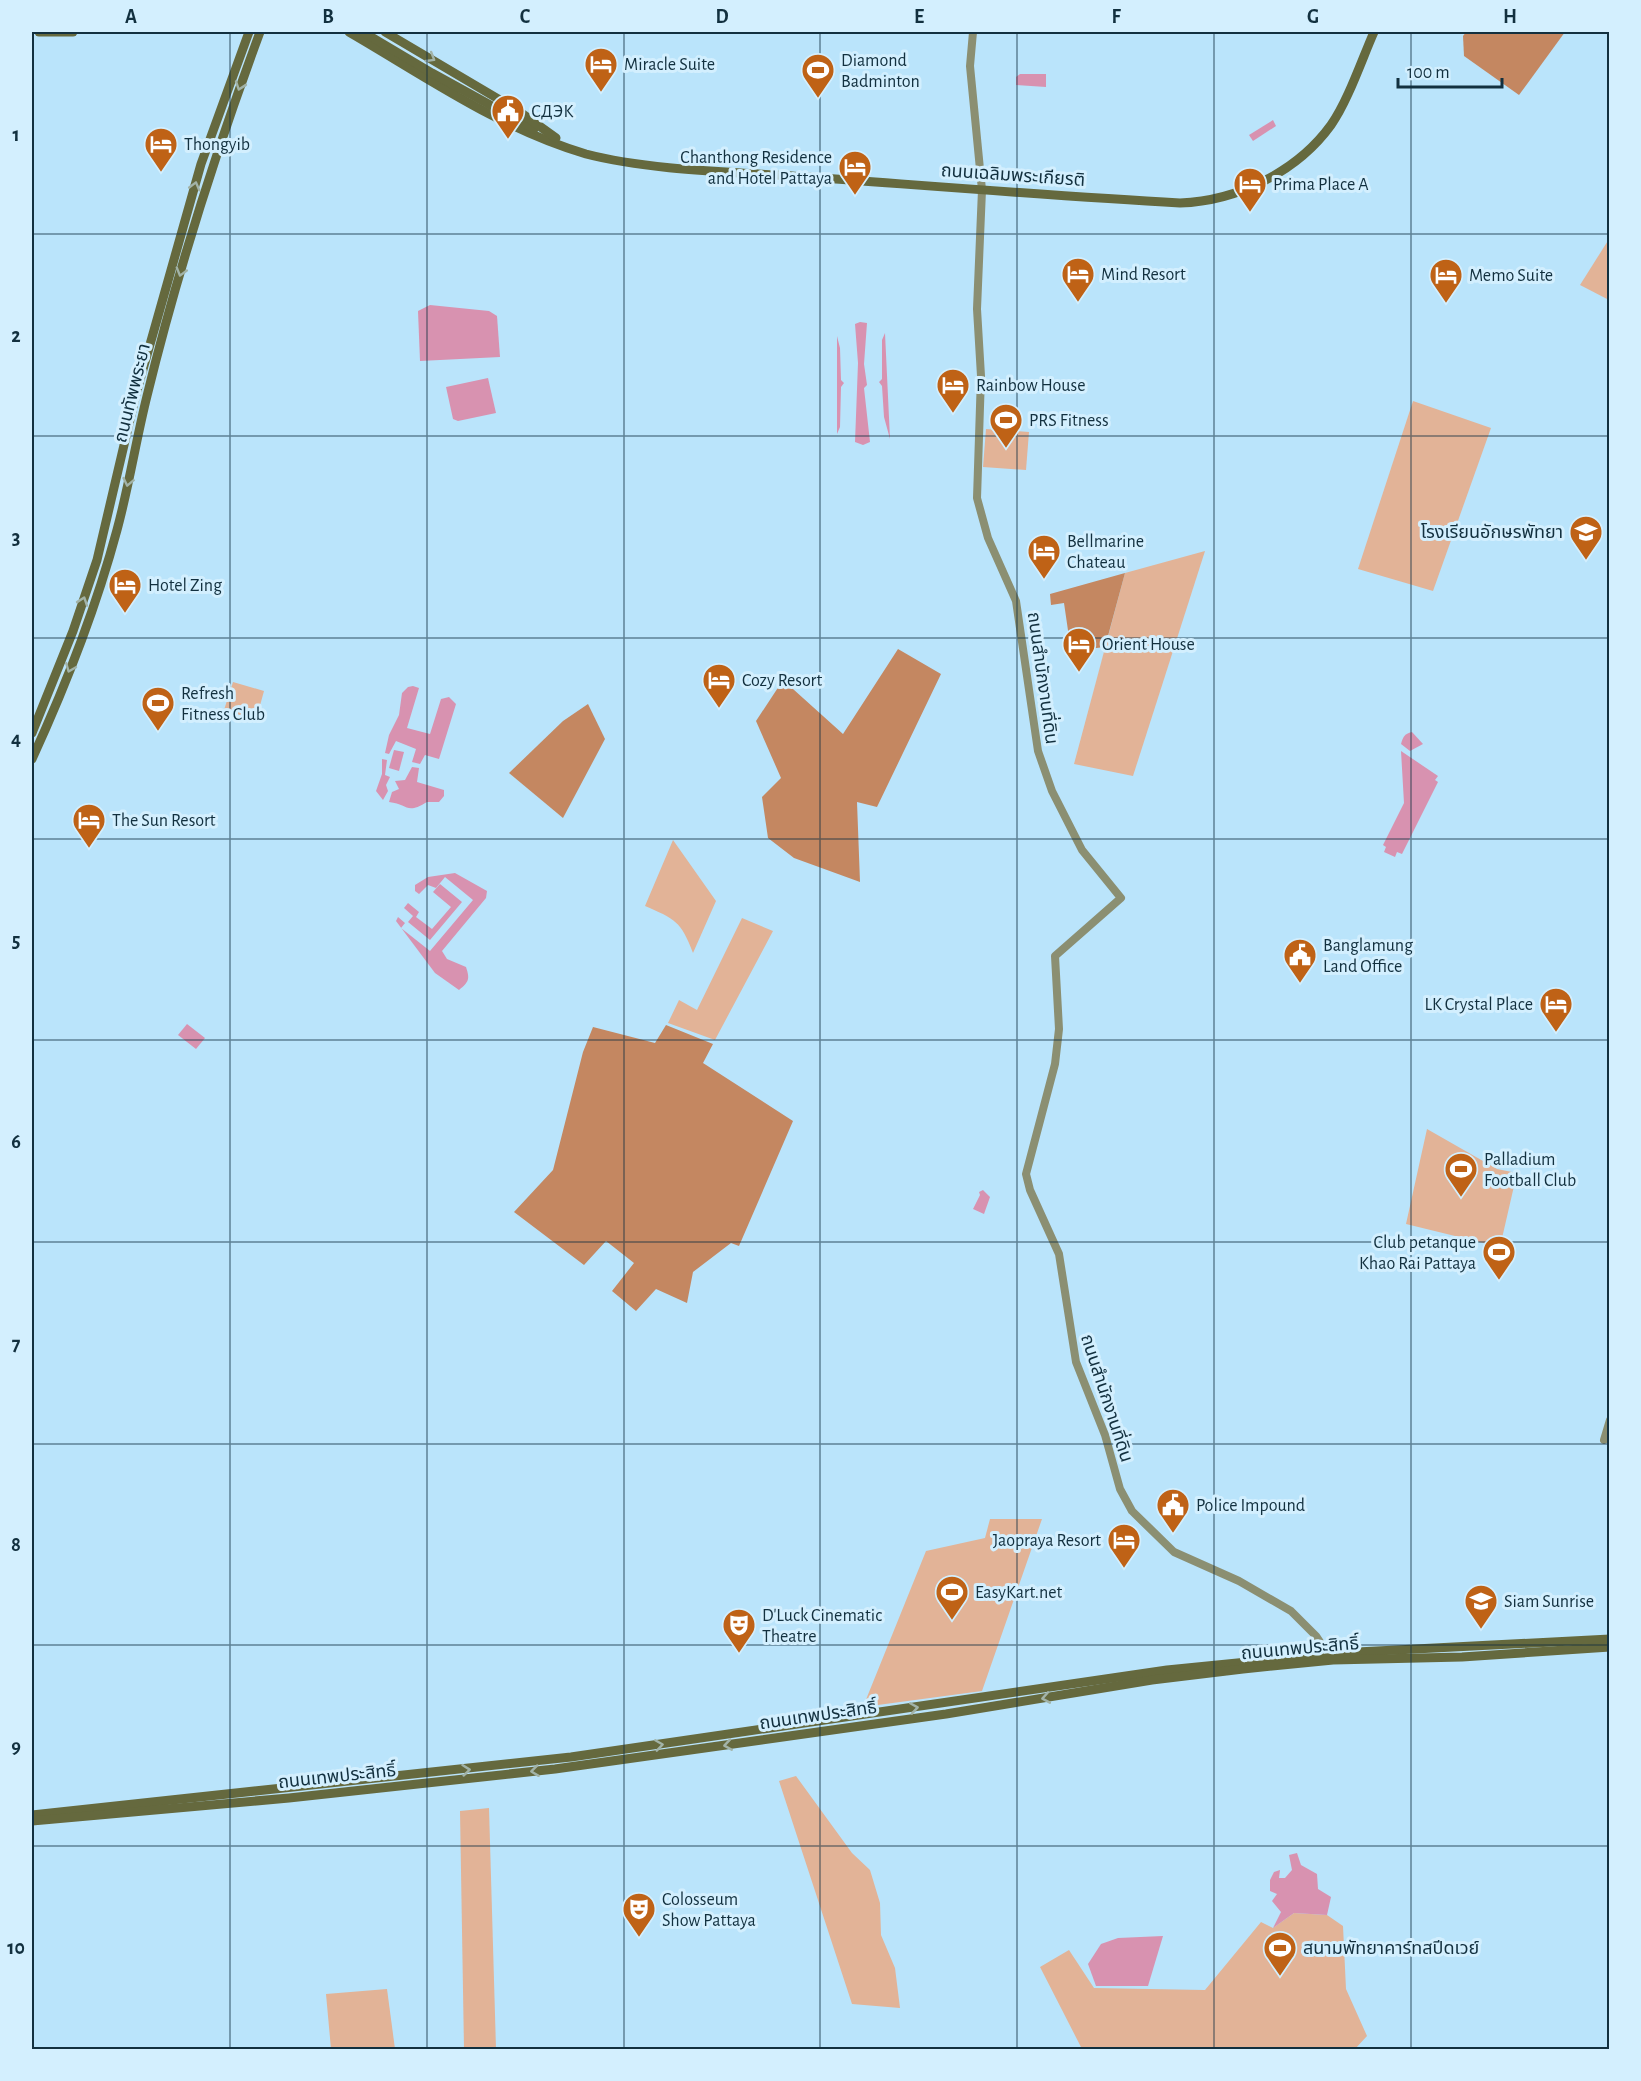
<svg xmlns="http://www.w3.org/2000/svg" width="1641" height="2081" font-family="'Alegreya Sans','Noto Sans Thai',sans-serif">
  <rect width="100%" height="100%" fill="#bae4fb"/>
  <g fill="#e2b397">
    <path d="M1609,239V300L1580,285Z"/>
    <path d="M1413,401L1491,428L1433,591L1358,569Z"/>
    <path d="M986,429L1029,432L1026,470L983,467Z"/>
    <path d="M1205,551L1133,776L1074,764L1125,573Z"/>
    <path d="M233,682L264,691L256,720L224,710Z"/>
    <path d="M673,840L716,901L693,953C681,921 675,919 645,906Z"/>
    <path d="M742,918L773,931L715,1040L668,1023L679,1000L697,1010Z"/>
    <path d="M1427,1129L1497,1169L1517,1173L1500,1247L1406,1224Z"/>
    <path d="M990,1519H1042L982,1691L863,1707L926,1551L985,1538Z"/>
    <path d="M796,1776L852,1853L870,1870L880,1903L881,1935L895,1968L900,2008L852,2004L779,1781Z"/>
    <path d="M489,1808L496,2049H464L460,1811Z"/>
    <path d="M1294,1913L1327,1915L1343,1926L1346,1989L1367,2036L1355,2049H1082L1040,1967L1069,1950L1094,1988L1205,1990L1261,1922L1273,1928Z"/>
    <path d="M387,1989L395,2049H331L326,1994Z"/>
  </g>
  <g fill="#c48761">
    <path d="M1466,32H1565L1519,95L1464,56L1463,36Z"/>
    <path d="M1125,573L1105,647L1071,651L1064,603L1051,605L1050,594Z"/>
    <path d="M898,649L941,674L877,807L857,802L860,882L794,858L768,838L762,797L781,778L756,721L783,680L843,734Z"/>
    <path d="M588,704L605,739L563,818L509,773L563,721Z"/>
    <path d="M666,1025L713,1044L703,1063L793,1121L739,1246L731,1243L693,1272L687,1303L656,1289L636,1311L612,1291L634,1263L606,1241L584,1265L514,1212L553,1170L583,1052L593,1027L655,1043Z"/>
  </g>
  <g fill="#d892b0">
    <path d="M1020,74H1046V87L1016,85V77Z"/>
    <path d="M1273,120L1276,126L1253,141L1249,135Z"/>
    <path d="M430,305L489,311L497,316L500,357L420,361L418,311Z"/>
    <path d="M860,322L867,323L864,364L867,385L864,388L870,442L863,445L855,442L858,363L855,324Z"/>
    <path d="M885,333L890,439L884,417L882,386L879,382L882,379V340Z"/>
    <path d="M837,336L840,348L841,380L844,383L841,387L840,427L837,434Z"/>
    <path d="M488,378L496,413L458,421L453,419L446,387Z"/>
    <path d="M413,686L419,688L407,728L430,734L441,699L449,697L456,704L439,759L425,755L420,764L412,762L416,749L396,741L389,754L385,753L389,735L399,715L402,693L408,687Z"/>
    <path d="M1412,732L1423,744L1410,751L1401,744C1403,737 1404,734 1412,732Z"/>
    <path d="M394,750L404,752L399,771L389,768Z"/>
    <path d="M1401,751L1438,776L1435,780L1438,782L1402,854L1397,852L1395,857L1384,852L1386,847L1383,845L1404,803Z"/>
    <path d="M382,759L387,760L385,775L390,777L386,785L388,791L383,800L376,791L382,774Z"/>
    <path d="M412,767L419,768L417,782L444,790V796L439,802H427C406,815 408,804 389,802L392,792L399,789L395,781L405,780Z"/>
    <path d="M455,873L487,891L486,898L442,951L447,959L466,967C470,979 469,982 459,990L435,973L396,921L398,917L405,923L401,928L430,951L473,900L445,877L436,888L428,885L419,894L415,891V885L428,877Z"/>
    <path d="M440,884L462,902L430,940L408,922L413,916L404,908L408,903L419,912L416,917L432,929L451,907L433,892Z"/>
    <path d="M187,1024L205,1038L196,1049L178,1035Z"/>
    <path d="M983,1190L990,1197L984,1214L973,1209L980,1195L979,1192Z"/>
    <path d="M1297,1853L1301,1865L1317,1874L1318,1889L1331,1897L1327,1915L1294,1913L1273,1928L1281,1912L1272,1901L1277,1894L1270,1891V1880L1274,1872L1280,1870L1279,1878H1285L1292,1870L1289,1855Z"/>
    <path d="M1163,1936L1148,1986H1096L1088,1964L1101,1944L1118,1938Z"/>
  </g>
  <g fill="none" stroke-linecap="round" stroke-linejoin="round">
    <g stroke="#8b8f72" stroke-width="8">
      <path d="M973,32L970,66L982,190L977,309L981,376L977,498L988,538L1016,601L1038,751L1052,791L1082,850L1121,898L1055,956L1059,1029L1055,1064L1026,1174L1030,1190L1059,1254L1076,1362L1105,1435L1120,1489L1132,1511L1174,1552L1239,1581L1291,1611L1316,1636L1328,1654"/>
      <path d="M1604,1440L1610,1420"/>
    </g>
    <g stroke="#65693e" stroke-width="9">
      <path d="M39,32H73"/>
      <path d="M349,32C425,76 500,129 586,154C651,171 740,172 808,177C932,186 1056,196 1180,203C1237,201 1297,172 1331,125C1348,101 1362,59 1374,32"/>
      <path d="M363,32L432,73L534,129"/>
      <path d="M385,32L517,110L556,138"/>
      <path d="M32,733L73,631L97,560L136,394L201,164L249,32"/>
      <path d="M32,759C66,685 96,608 117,530C129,486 136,440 147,396C177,273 216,151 260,32"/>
      <path d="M32,1815L571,1757L1167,1670L1338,1653L1610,1639"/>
      <path d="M32,1821L289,1798L555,1769L946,1714L1152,1680L1243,1669L1333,1660L1462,1657L1610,1647"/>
    </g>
  </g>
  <defs><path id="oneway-chevron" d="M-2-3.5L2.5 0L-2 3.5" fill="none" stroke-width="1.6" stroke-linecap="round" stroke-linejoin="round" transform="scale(1.5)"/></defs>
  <g stroke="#a2b3a8">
    <use href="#oneway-chevron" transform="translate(431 58) rotate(31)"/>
    <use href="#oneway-chevron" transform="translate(240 86) rotate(109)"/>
    <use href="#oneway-chevron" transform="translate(195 186) rotate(-75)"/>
    <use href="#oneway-chevron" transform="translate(181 272) rotate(106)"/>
    <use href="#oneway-chevron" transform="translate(128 482) rotate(102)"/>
    <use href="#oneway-chevron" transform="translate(83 601) rotate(-71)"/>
    <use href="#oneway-chevron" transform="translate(70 668) rotate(112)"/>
    <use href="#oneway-chevron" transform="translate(1046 1698) rotate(170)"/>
    <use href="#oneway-chevron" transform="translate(914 1708) rotate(-9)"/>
    <use href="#oneway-chevron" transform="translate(659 1745) rotate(-8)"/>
    <use href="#oneway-chevron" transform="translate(728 1745) rotate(171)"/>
    <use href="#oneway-chevron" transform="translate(466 1770) rotate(-6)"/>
    <use href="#oneway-chevron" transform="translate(535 1771) rotate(173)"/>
  </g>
  <path fill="none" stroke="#12303f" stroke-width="1.5" stroke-opacity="0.55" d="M230,32V2050M427,32V2050M624,32V2050M820,32V2050M1017,32V2050M1214,32V2050M1411,32V2050M32,234H1610M32,436H1610M32,638H1610M32,839H1610M32,1040H1610M32,1242H1610M32,1444H1610M32,1645H1610M32,1846H1610"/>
  <defs>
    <g id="hotel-pin" transform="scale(1.725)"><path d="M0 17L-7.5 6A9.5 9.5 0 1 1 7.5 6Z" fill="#bf6216" stroke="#d3effe"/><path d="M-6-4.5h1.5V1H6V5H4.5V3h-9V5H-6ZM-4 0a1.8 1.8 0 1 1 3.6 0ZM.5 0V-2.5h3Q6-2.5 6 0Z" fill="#fff"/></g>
    <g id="stadium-pin" transform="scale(1.725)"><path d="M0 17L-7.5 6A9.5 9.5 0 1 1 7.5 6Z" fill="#bf6216" stroke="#d3effe"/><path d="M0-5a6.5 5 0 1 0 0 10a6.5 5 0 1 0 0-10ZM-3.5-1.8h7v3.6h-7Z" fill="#fff"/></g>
    <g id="civic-pin" transform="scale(1.725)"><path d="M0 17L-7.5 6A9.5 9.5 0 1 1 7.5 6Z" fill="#bf6216" stroke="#d3effe"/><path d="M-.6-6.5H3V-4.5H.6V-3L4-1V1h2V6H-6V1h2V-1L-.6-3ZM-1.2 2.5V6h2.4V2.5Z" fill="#fff"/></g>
    <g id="school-pin" transform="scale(1.725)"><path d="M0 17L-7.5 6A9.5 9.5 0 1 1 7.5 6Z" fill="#bf6216" stroke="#d3effe"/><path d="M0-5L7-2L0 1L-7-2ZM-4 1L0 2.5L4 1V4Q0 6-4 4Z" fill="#fff"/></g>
    <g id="theatre-pin" transform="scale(1.725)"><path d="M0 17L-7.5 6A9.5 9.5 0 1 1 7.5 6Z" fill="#bf6216" stroke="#d3effe"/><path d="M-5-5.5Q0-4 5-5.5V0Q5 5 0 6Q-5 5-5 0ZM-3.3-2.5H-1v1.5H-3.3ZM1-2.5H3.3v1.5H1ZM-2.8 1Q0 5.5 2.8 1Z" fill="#fff"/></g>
  </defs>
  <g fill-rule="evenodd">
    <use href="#hotel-pin" x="601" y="64"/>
    <use href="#stadium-pin" x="818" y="70"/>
    <use href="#civic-pin" x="508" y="111"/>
    <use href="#hotel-pin" x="161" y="144"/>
    <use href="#hotel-pin" x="855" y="167"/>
    <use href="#hotel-pin" x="1250" y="184"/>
    <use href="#hotel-pin" x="1078" y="274"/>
    <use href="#hotel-pin" x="1446" y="275"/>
    <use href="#hotel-pin" x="953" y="385"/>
    <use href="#stadium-pin" x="1006" y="420"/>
    <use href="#school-pin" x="1586" y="532"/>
    <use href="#hotel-pin" x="1044" y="551"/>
    <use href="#hotel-pin" x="125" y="585"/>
    <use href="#hotel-pin" x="1079" y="644"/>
    <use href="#hotel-pin" x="719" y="680"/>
    <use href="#stadium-pin" x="158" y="703"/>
    <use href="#hotel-pin" x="89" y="820"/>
    <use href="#civic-pin" x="1300" y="955"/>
    <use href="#hotel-pin" x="1556" y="1004"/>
    <use href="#stadium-pin" x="1461" y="1169"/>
    <use href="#stadium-pin" x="1499" y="1252"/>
    <use href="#civic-pin" x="1173" y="1505"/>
    <use href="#hotel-pin" x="1124" y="1540"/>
    <use href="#stadium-pin" x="952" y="1592"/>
    <use href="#school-pin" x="1481" y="1601"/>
    <use href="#theatre-pin" x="739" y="1625"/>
    <use href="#theatre-pin" x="639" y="1909"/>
    <use href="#stadium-pin" x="1280" y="1948"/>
  </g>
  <g text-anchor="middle" stroke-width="6" stroke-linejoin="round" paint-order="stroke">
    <g font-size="18" fill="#12303f" stroke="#d3effe" text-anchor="start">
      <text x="841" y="66">Diamond<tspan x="841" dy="21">Badminton</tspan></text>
      <text x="624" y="70">Miracle Suite</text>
      <text x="531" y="117">СДЭК</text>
      <text x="184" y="150">Thongyib</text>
      <text x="832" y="163" text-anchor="end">Chanthong Residence<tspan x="832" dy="21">and Hotel Pattaya</tspan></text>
      <text x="1273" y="190">Prima Place A</text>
      <text x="1101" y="280">Mind Resort</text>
      <text x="1469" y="281">Memo Suite</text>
      <text x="976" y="391">Rainbow House</text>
      <text x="1029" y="426">PRS Fitness</text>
      <text x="1563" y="538" text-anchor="end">โรงเรียนอักษรพัทยา</text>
      <text x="1067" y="547">Bellmarine<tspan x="1067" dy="21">Chateau</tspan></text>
      <text x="148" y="591">Hotel Zing</text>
      <text x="1102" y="650">Orient House</text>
      <text x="742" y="686">Cozy Resort</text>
      <text x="181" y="699">Refresh<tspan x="181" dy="21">Fitness Club</tspan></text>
      <text x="112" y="826">The Sun Resort</text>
      <text x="1323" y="951">Banglamung<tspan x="1323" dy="21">Land Office</tspan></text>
      <text x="1533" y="1010" text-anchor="end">LK Crystal Place</text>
      <text x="1484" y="1165">Palladium<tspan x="1484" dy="21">Football Club</tspan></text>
      <text x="1476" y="1248" text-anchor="end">Club petanque<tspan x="1476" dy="21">Khao Rai Pattaya</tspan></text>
      <text x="1196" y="1511">Police Impound</text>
      <text x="1101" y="1546" text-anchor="end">Jaopraya Resort</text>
      <text x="975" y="1598">EasyKart.net</text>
      <text x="1504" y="1607">Siam Sunrise</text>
      <text x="762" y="1621">D'Luck Cinematic<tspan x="762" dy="21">Theatre</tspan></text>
      <text x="662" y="1905">Colosseum<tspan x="662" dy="21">Show Pattaya</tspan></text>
      <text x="1303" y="1954">สนามพัทยาคาร์ทสปีดเวย์</text>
    </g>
    <g font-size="18" fill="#12303f" stroke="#d3effe">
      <text transform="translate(1013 175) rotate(4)" y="6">ถนนเฉลิมพระเกียรติ</text>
      <text transform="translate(132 393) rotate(-76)" y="6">ถนนทัพพระยา</text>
      <text transform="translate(1043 678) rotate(82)" y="6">ถนนสำนักงานที่ดิน</text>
      <text transform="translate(1107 1398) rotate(72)" y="6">ถนนสำนักงานที่ดิน</text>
      <text transform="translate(1300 1648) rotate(-5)" y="6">ถนนเทพประสิทธิ์</text>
      <text transform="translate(818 1715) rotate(-8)" y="6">ถนนเทพประสิทธิ์</text>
      <text transform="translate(337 1776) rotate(-6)" y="6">ถนนเทพประสิทธิ์</text>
    </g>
  </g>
  <rect width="1641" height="2081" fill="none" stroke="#d3effe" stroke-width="66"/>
  <path d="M1398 78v9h104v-9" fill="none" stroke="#12303f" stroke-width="3"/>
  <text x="1407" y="78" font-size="18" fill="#12303f" stroke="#d3effe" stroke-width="4.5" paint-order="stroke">100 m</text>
  <rect x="33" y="33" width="1575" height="2015" fill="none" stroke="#12303f" stroke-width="2"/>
  <g font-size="20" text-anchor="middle" font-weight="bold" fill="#12303f">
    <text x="131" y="23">A</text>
    <text x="328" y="23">B</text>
    <text x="525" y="23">C</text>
    <text x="722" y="23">D</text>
    <text x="919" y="23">E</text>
    <text x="1116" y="23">F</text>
    <text x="1313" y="23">G</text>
    <text x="1510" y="23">H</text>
    <text x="16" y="141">1</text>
    <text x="16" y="342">2</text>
    <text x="16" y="544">3</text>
    <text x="16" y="745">4</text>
    <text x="16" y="947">5</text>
    <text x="16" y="1148">6</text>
    <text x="16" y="1350">7</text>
    <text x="16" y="1551">8</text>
    <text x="16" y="1753">9</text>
    <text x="16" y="1954">10</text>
  </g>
</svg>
